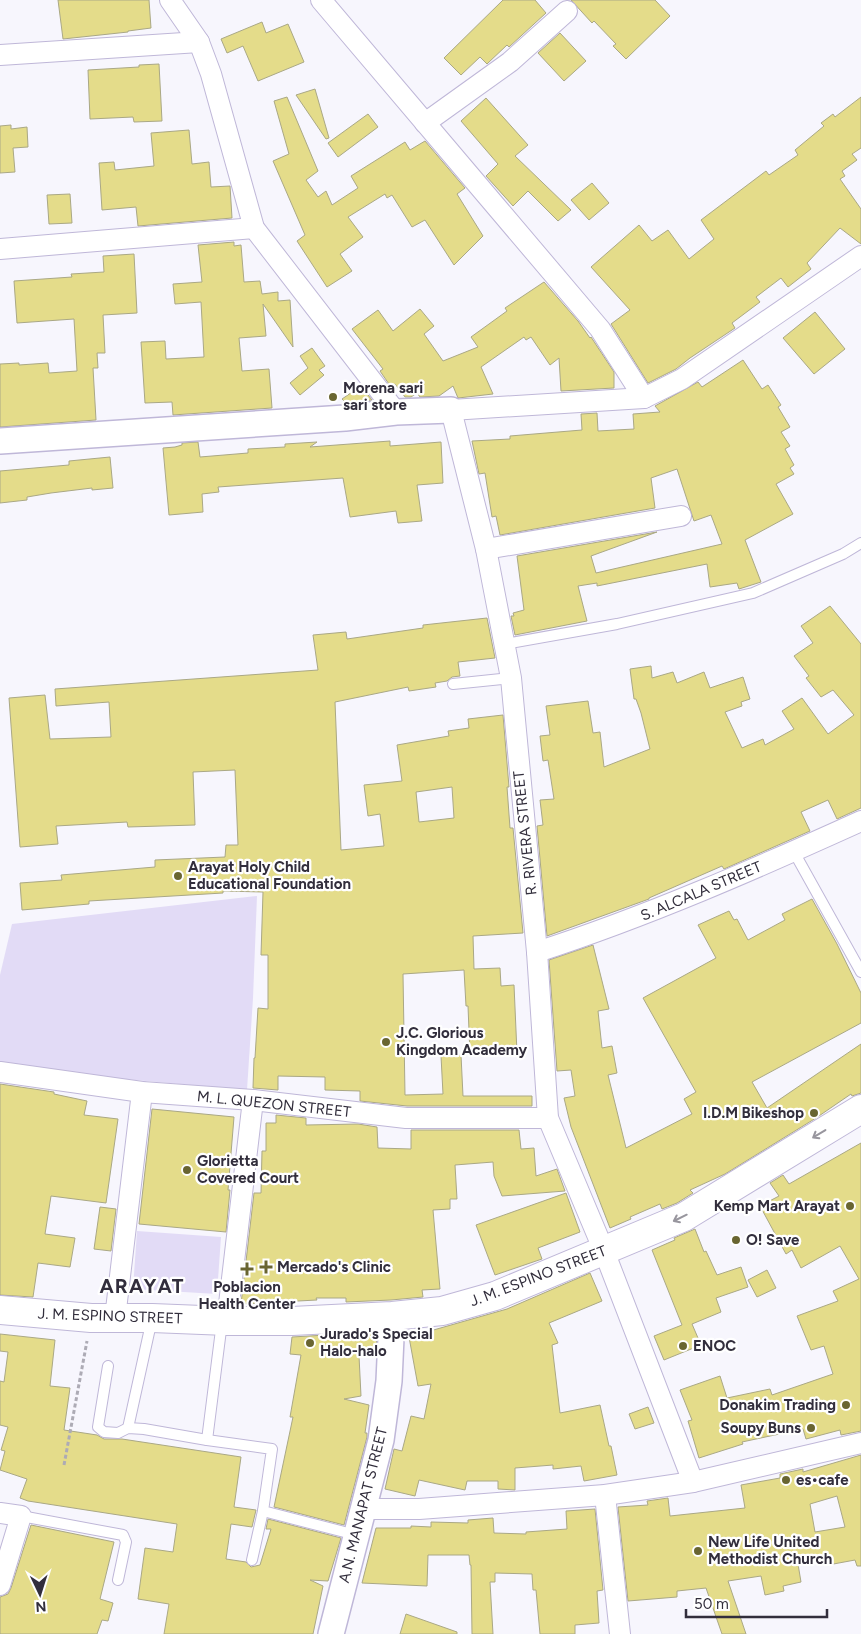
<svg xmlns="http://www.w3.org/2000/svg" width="861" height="1634" font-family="Figtree,sans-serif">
  <rect width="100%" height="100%" fill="#f7f6fd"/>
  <g fill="#e2dbf6">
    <path d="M257,896L253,998L247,1090L0,1068V975L12,924Z"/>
    <path d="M137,1231L221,1237L217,1294L133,1289Z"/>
  </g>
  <g fill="#e4dc8a" stroke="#aaa885" fill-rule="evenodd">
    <path d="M58,0H149L151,28L128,31V32L63,39Z"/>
    <path d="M503,0H535L546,13L509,47L507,45L488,63L487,64L480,57L461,75L444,58Z"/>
    <path d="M571,0H655L670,16L626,59L613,46L616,44L594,21L592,23Z"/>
    <path d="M262,22L266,33L288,24L304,62L258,81L243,46L227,53L221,39Z"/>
    <path d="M560,33L586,61L564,81L538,53Z"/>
    <path d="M159,64L162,121L134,122L133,117L90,119L88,70L139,67V65Z"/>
    <path d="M315,89L329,138L326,139L296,95Z"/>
    <path d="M287,97L318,171L306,180L318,197L326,191L332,205L358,188L351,176L405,142L410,150L425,141L465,188L457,194L483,236L454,265L425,220L412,227L392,195L387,198L385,194L348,217L363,237L340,254L352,271L327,287L297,241L305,235L273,161L289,154L274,101Z"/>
    <path d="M861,97V148L852,154L857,160L842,171L845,176L840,179L861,209V244L840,228L807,263L811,269L788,287L781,278L756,297L760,302L732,323L735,328L690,358L676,369L648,383L611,324L630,310L591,267L639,225L652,241L668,230L689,259L714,239L701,220L766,171L769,175L798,155L795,150L824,126L821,123L833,114L835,117Z"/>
    <path d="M486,98L528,145L515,156L571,210L558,221L528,191L513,206L486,176L498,164L461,121Z"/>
    <path d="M368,114L378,127L338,157L328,143Z"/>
    <path d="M11,125V129L27,127L28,147L13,148L15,172L0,173V126Z"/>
    <path d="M189,130L192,164L209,162L211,187L230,186L232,218L138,226L136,207L102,210L99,163L114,162L115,170L154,166L151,133Z"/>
    <path d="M592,183L609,203L589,220L571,200Z"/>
    <path d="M70,194L72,223L49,224L47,195Z"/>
    <path d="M234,242V246L241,245L244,282L260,281L262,294L278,292V301L290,300L293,347L263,304L266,336L239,338L242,371L269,369L272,408L173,415L172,402L145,403L141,342L165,341L166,359L204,357L201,302L175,304L173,284L202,282L198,245Z"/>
    <path d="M134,254L137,313L103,315L105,353H97L98,368H93L96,420L0,427V364L19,363V365L48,363L49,373L77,371L74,319L17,323L14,281L72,277L71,274L104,272L103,256Z"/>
    <path d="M544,282L578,321L590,338L591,337L614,372V388L561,391L559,358L550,365L531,337L526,340L524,337L481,367L493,394L458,398L453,386L439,396L420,397L417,393L411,397H405L395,384L391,387L380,371L383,369L352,329L378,310L393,331L420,309L434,326L424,334L443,361L478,347L471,337L507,311L505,308Z"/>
    <path d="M815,312L845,349L814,374L783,338Z"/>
    <path d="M312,348L325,366L319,370L324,375L300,395L290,383L308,368L300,356Z"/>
    <path d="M743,360L762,389L768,385L781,405L778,407L790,427L781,432L790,446L785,449L794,465L790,468L794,474L776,484L793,514L745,540L761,582L739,589L737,583L710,587L707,564L597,586V583L578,586L587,621L515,635L511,616H514L513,613L524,610L517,556L657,532L591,556L596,573L722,544L711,515L694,521L677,469L651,478L655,508L500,535L496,516L492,517L485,473L479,474L472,441L510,439V436L582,430L581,414L597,413L598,431L634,429L633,414L660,412L655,406L698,382L702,387Z"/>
    <path d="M361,386L372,400L346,403L342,399Z"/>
    <path d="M390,441V446L441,442L443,483L417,485L422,521L398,523L396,511L350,517L343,478L218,487L219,492L202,494L203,512L169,515L163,448L175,447L182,445V443L198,442L200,457L248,453V449L285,447V444L317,442L310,447Z"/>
    <path d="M110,457L113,488L92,490V488L51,493L27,497V500L0,503V471L69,465V461Z"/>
    <path d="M830,606L861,644V808L837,819L828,800L801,812L810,831L724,869L722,866L649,898V899L547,936L537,826L543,825L540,800L554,799L548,760L543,761L540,736L550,735L546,706L588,701L593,733L600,732L604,767L650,749L641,713L636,699H634L630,669L651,666L652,678L673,672L677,683L704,672L710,688L743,677L750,699L741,702L742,706L725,712L742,748L763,739L765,745L794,729L782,711L802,698L828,734L854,715L833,690L821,697L806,678L809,676L794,656L813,643L801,626Z"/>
    <path d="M487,618L495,658L458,662L460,676L452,677L447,681L435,683L436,687L409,691L408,687L335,702L341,850L384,846L380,814L368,816L364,785L402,781L397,745L449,736L448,731L469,728L468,719L503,715L509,787H507L510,828H513L523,933L473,936L474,969L500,968L501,986L514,985L517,1053L470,1055L468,1006H466L464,970L403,974L405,1095L443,1094L441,1056L461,1055L463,1096H532V1106H407L360,1101V1091L325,1090V1077L278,1076V1090L253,1088L254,1058H255L258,1008L268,1009V955H261L263,892L223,891V893L89,901V904L22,910L20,883L62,880L61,875L155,867V860L225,857L226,845H238L235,770L193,772L195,825L128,827L127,822L56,826L58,844L20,847L9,698L45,695L50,739L111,737L109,702L56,706L55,689L318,670L313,635L346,632L347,639L423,628V625ZM452,787L454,818L419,822L416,792Z"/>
    <path d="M812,899L837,944L861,993V1023L752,1082L767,1108L861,1044V1093L852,1096L851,1094L816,1118L725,1174L690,1190L693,1193L677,1203L662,1209L660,1204L630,1217L631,1219L610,1228L571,1127L564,1098L575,1096L571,1070L557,1071L549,960L593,945L609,1009L598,1011L602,1048L612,1046L617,1073L608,1075L626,1148L692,1114L684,1099L696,1092L643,998L716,958L698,925L729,911L734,920L737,919L748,940L785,920L782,914Z"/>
    <path d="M0,1084L54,1092V1094L87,1101L84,1115L118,1119L106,1203L51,1196L45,1234L75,1238L70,1267L38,1263L33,1297L0,1295Z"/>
    <path d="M152,1109L234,1117L228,1190H230L226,1232L139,1224Z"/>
    <path d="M276,1115L306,1118V1125L358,1124L377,1127L378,1148L411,1149V1130H519L521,1149L534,1148L536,1176L557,1169L565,1191L502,1196L494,1176L493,1162L455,1165L457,1199H450V1209L433,1210L440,1289L422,1290L423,1297L391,1300L346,1302V1298H316L317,1300L241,1304L254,1193H261L262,1151H266V1123H276Z"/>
    <path d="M861,1143V1431L841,1435L840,1430L806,1439L803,1429L742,1442L743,1444L699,1458L688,1421L692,1420L680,1390L720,1376L727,1398L770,1389L772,1395L833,1374L824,1346L811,1350L797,1316L838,1301L833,1291L859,1279L840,1246L801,1268L792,1250L786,1254L760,1206L779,1196L770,1183L783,1175L789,1184Z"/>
    <path d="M566,1193L580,1232L538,1248L542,1259L495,1275L476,1225Z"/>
    <path d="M100,1207L116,1209L111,1251L94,1249Z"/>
    <path d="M695,1229L704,1252L706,1251L717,1275L741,1267L748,1287L716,1298L721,1312L692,1324L701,1345L664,1360L654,1336L682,1325L652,1250L675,1240L674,1238Z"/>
    <path d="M767,1270L776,1288L757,1297L748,1280Z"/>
    <path d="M590,1273L602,1301L549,1323L558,1343L552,1345L560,1413L600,1405L609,1446H611L617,1475L584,1481L581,1466L553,1469V1465L515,1468V1490L498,1489V1481H467L465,1490L419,1480L415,1496L385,1489L394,1449L402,1451L411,1416L424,1419L431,1384L418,1386L409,1337L507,1309Z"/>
    <path d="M377,1332L376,1356H359L361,1396L344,1399L369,1405L365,1433H367V1437L344,1525L274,1507L293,1417H290L301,1355L290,1354L292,1337Z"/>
    <path d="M0,1334L55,1340L50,1386L70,1388L64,1430L97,1435L104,1439H122L241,1457L234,1507L256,1510L252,1527L231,1524L226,1559L246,1562L251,1567L260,1565L271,1529H266L268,1519L341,1538L328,1581L310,1580L323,1586L313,1634H164L169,1604L138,1599L145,1548L173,1552L177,1524L28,1501L20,1498L27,1479L0,1470L5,1451L1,1450L8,1427L0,1425V1381L4,1382L8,1352L0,1351Z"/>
    <path d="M648,1407L654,1423L635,1429L629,1414Z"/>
    <path d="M861,1455V1566H857L855,1560L828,1565L827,1559L798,1564L801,1582L783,1586L784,1591L765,1595L761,1576L728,1581L746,1634H722L706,1588L677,1591V1597L628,1601L618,1507L648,1505L647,1501L668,1498L670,1516L745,1508L741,1485L780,1478V1474L803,1469V1472ZM837,1496L845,1527L815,1532L810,1504Z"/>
    <path d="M595,1509L603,1590L597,1591L599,1623L575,1625V1634H540L536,1590H533L532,1574L495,1573V1582H490L493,1634H472L471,1565H470L469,1555H428L427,1586L362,1583L376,1528H411V1526L431,1527V1522L468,1523V1520L493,1518L494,1533L526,1534V1532L567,1529L566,1511Z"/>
    <path d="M31,1525L114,1542L100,1599L113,1603L108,1621L102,1620L97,1634H0V1597L8,1594L11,1588Z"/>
    <path d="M406,1614L457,1632V1634H400Z"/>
  </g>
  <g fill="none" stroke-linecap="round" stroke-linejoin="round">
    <g stroke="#bfb7d8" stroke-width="12">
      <g id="service">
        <path d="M505,644L617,624L753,593L843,554L861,543"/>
        <path d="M453,684L511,678"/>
        <path d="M794,852L861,972"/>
        <path d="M108,1366L98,1427L104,1432L118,1433L128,1428L144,1429L207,1440L272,1449L263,1511L356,1535"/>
        <path d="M128,1428L152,1319"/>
        <path d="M207,1440L222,1322"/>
        <path d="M21,1516L123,1535L126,1542L118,1580"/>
        <path d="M252,1560L263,1511"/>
      </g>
    </g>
    <g stroke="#bfb7d8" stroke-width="22">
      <g id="minor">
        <path d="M170,0L199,42L211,74L254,228L396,412"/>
        <path d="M321,0L600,329L644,398"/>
        <path d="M0,55L199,42"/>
        <path d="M425,123L510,62L567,11"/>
        <path d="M0,249L254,228"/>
        <path d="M486,549L681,516"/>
        <path d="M537,952C648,916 755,869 861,821"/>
        <path d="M0,1072L142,1092L253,1100L406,1118H548"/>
        <path d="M115,1318L142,1092"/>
        <path d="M227,1321L253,1100"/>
        <path d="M693,1482L604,1251L548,1118L537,952L511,678L486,549L451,410L644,398L682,379L861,256"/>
        <path d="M605,1495L620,1634"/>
        <path d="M363,1509H419L605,1495L693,1482L861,1443"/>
        <path d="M0,1513L21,1516L0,1585"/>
      </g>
    </g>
    <g stroke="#bfb7d8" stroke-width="28">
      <g id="tertiary">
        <path d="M0,441L345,418L396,412L451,410"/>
        <path d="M331,1634L381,1440L389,1381L392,1316"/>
      </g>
    </g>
    <g stroke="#bfb7d8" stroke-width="30">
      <path id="secondary" d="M0,1310L91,1318H152L227,1321H292L392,1316L442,1311L495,1296L684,1217L861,1109"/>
    </g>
    <path stroke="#adabb5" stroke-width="3" stroke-dasharray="4 2.5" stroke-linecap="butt" d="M64,1465L87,1341"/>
    <use href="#service" stroke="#fff" stroke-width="10"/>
    <use href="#minor" stroke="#fff" stroke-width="20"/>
    <use href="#tertiary" stroke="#fff" stroke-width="25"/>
    <use href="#secondary" stroke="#fff" stroke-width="28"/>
  </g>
  <defs><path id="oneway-shaft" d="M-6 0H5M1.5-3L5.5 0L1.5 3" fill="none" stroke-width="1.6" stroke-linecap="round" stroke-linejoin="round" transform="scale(1.25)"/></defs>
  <g stroke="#98969e">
    <use href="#oneway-shaft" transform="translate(819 1134) rotate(149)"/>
    <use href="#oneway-shaft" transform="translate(680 1218) rotate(154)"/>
  </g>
  <g fill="#696531" stroke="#fff" stroke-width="2">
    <circle cx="333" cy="397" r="5"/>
    <circle cx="178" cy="876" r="5"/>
    <circle cx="386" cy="1042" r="5"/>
    <circle cx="814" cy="1113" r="5"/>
    <circle cx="187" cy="1170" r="5"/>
    <circle cx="850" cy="1206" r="5"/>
    <circle cx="736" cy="1240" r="5"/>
    <path d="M263.5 1259.5h5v5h5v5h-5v5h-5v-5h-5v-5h5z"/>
    <path d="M244.5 1261.5h5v5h5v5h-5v5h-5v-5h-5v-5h5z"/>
    <circle cx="310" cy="1343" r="5"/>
    <circle cx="683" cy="1346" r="5"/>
    <circle cx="846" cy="1405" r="5"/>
    <circle cx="811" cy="1428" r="5"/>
    <circle cx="786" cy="1480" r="5"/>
    <circle cx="698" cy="1551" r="5"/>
  </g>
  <g text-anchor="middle" stroke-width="4.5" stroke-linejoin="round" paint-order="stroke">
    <g font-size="15" font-weight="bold" fill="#322e3c" stroke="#fff" text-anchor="start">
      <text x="343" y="393">Morena sari<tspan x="343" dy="17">sari store</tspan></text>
      <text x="188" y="872">Arayat Holy Child<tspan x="188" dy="17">Educational Foundation</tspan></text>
      <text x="396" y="1038">J.C. Glorious<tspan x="396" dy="17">Kingdom Academy</tspan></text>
      <text x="804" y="1118" text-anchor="end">I.D.M Bikeshop</text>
      <text x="197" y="1166">Glorietta<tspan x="197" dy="17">Covered Court</tspan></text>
      <text x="840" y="1211" text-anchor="end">Kemp Mart Arayat</text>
      <text x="746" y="1245">O! Save</text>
      <text x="277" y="1272">Mercado's Clinic</text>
      <text x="247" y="1292" text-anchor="middle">Poblacion<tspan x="247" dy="17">Health Center</tspan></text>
      <text x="320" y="1339">Jurado's Special<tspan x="320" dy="17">Halo-halo</tspan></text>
      <text x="693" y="1351">ENOC</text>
      <text x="836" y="1410" text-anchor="end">Donakim Trading</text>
      <text x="801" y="1433" text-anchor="end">Soupy Buns</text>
      <text x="796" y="1485">es•cafe</text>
      <text x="708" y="1547">New Life United<tspan x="708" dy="17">Methodist Church</tspan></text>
    </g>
    <g font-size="15" fill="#322e3c" stroke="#fff">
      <text transform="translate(525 833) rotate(-96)" y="5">R. RIVERA STREET</text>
      <text transform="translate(701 891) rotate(-23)" y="5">S. ALCALA STREET</text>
      <text transform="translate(274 1104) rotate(6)" y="5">M. L. QUEZON STREET</text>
      <text transform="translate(538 1276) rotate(-21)" y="5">J. M. ESPINO STREET</text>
      <text transform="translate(110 1316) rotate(2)" y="5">J. M. ESPINO STREET</text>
      <text transform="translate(363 1505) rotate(-76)" y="5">A.N. MANAPAT STREET</text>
    </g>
    <g font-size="20" font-weight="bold" letter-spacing="1" fill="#322e3c" stroke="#fff">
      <text x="142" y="1293">ARAYAT</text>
    </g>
  </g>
  <g transform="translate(40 1594) rotate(176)" stroke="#ffffff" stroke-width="4" paint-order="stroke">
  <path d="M0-4L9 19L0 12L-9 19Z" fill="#322e3c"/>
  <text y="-8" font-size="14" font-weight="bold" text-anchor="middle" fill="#322e3c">N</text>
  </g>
  <path d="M686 1609v8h141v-8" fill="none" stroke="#322e3c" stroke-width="2.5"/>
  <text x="694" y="1609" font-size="15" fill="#322e3c" stroke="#ffffff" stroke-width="4" paint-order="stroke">50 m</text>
</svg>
